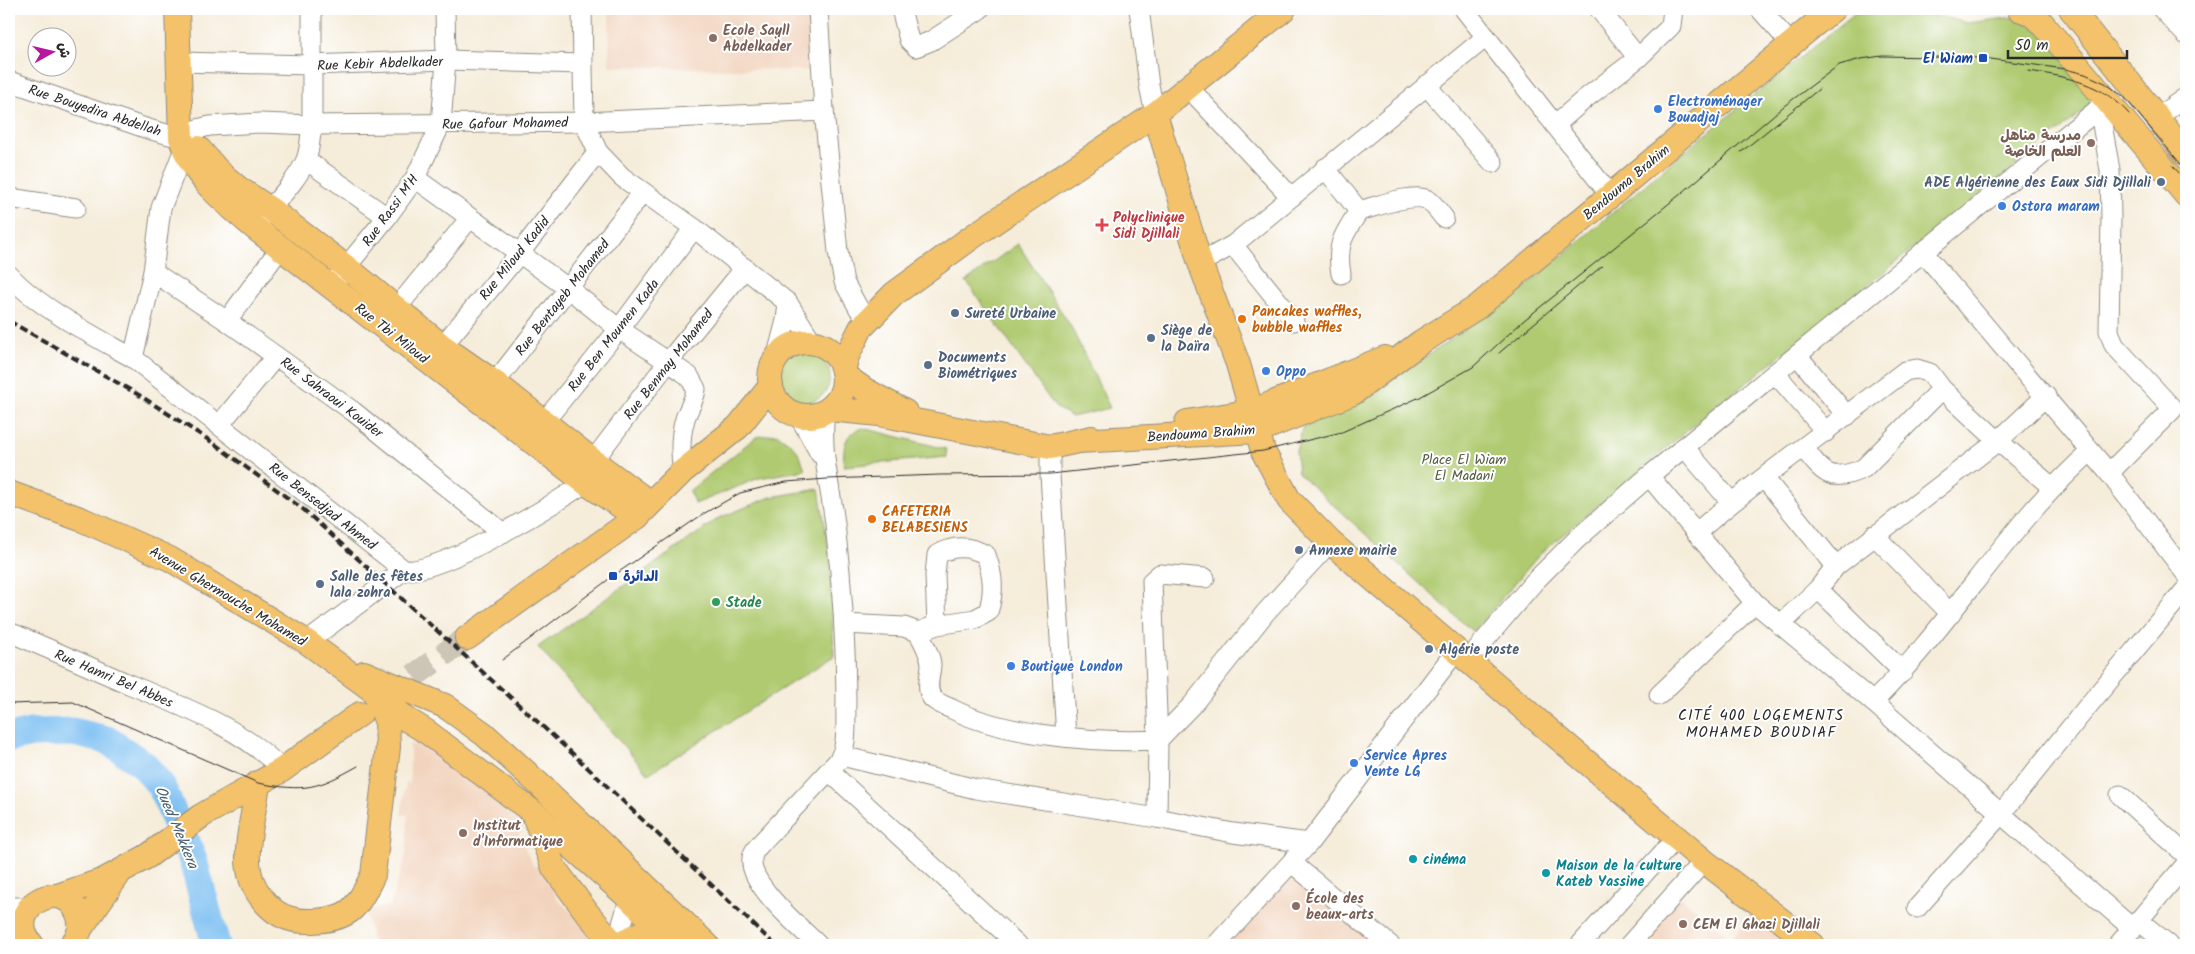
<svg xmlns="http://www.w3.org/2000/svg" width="2195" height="954" font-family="Kalam,'Playpen Sans Arabic',sans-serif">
  <rect width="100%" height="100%" fill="#fff"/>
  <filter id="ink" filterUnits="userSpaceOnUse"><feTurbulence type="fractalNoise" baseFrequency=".02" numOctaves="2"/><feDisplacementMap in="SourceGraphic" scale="10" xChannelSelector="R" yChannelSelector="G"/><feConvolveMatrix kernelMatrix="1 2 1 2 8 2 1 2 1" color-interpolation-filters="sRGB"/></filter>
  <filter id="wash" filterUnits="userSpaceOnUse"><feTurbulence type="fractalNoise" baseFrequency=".0096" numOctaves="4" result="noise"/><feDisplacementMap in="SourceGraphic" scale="20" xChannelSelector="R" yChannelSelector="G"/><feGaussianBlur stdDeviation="1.12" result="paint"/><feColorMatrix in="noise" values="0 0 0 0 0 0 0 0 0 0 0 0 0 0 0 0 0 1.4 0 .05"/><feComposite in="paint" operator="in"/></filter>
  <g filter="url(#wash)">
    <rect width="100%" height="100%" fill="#f5ecd9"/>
    <g fill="#f2d4be">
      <path d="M609,9H816L820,71L609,66Z"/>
      <path d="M422,732L518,808L524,826L516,840L524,845L533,865L545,871L558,900L600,939L599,945H372L371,933L365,910L390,906L406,855L408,815H401L406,782L410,784V743L414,746Z"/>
      <path d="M1291,867L1380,945H1223Z"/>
      <path d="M1678,895L1731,939L1758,909L1800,945H1634Z"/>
    </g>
    <g fill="#afca70" stroke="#6d7a4e">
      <path d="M1860,9H1909L1968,23L2015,17L2036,11L2106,93L1683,434L1540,554L1473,632L1298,473L1296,451L1303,426L1320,415L1418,362L1521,291L1667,166Z"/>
      <path d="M1018,244L1070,325L1110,408L1072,417L1055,407L966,281Z"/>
      <circle cx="804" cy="377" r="26"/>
      <path d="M863,428L946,449L947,457L844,466C843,449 843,433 863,428Z"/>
      <path d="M776,434C794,444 799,450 805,470L759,478L695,504L689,491L756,437Z"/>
      <path d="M819,489L830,558L834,656L648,774L538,647L719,518L771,497Z"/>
    </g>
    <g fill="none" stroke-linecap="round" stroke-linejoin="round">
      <path stroke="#7bbff2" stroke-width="29" d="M9,738L31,733L73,732L107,740L143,764L161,786L193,860L216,945"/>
    </g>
  </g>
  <g filter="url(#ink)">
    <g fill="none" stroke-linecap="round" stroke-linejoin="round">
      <path stroke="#cdc5b6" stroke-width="24" stroke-dasharray="24 12" stroke-linecap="butt" d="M384,697L467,638"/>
      <g stroke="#908c82" stroke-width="21">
        <g id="minor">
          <path d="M582,9L584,122L598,152L622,177L694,228L788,303"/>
          <path d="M818,9L824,111L838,252L844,282L859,309L869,318"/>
          <path d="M901,9L909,40L916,47L931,41L980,9"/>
          <path d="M1139,9L1149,85L1155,114"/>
          <path d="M1464,9L1610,195"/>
          <path d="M1599,9L1638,58"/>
          <path d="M1760,9L1790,43"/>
          <path d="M2162,9L2186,35"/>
          <path d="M178,62L311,65L446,60L582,64"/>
          <path d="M9,81L148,129L181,138"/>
          <path d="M1426,85L1493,163"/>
          <path d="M1188,87L1291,197"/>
          <path d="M2099,107L2110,170L2111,218L2109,331L2114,345L2173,409L2109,473"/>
          <path d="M2156,118L2186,97"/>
          <path d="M1555,125L1586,98L1638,58L1671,26L1673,9"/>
          <path d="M306,160L387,217"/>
          <path d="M1325,168L1359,211"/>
          <path d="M415,178L569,289L619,329L689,376L696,389C695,400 688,409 685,419C680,436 680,454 683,471"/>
          <path d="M9,198L76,208"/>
          <path d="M261,220C276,201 296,182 306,160C310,150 310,137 312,125V9"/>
          <path d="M1233,245L1294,321"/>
          <path d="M1923,252L2109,473L2186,574"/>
          <path d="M1200,263L1233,245L1486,37"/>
          <path d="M153,272L227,321L354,412L503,533"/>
          <path d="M1341,274C1336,245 1343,235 1359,211C1375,207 1414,192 1428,200C1434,204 1439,212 1444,218"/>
          <path d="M9,275C39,308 94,336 133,358L404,570C438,576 566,498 596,475"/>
          <path d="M338,277L387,217L415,178L441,124L446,60L445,9"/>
          <path d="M396,309L470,218"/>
          <path d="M227,321L281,247"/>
          <path d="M1797,355L1847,416"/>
          <path d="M433,357L519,254L598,152"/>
          <path d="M133,358L153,272L161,208L189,136L197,129L210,126L260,123L312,125L584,122L824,111"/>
          <path d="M776,359L786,320L788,303L813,343"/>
          <path d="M1775,373L1826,432"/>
          <path d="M487,393L643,192"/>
          <path d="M798,414L820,454"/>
          <path d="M220,424L276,356"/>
          <path d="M535,433L619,329L694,228"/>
          <path d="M1050,447V474L1066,737"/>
          <path d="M1684,447L1731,502"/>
          <path d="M1804,448C1824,475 1831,483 1864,468L1942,389"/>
          <path d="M593,461L668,362L745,268"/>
          <path d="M1649,476L1755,603L1873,702L2133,929"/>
          <path d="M1764,478L1836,566"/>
          <path d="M1696,533C1762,475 1835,425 1905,371L1917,369L1930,373L1942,389L1998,441L2053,488"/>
          <path d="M1874,535L1951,614"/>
          <path d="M1818,589L1903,672"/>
          <path d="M844,624L904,627L918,632C923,641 930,654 931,664C931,675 925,687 932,698C937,703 945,706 952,709C1005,736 1098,743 1158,740L1193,704L1265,613L1330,542"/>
          <path d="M1780,625L1818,589L1836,566L1998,441L2046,396"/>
          <path d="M9,632C50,649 90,667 131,685C183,707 243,728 282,770"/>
          <path d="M918,632L937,625L975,619L988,612C995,591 993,575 986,555C970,546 953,545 937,555L935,575L937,625"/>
          <path d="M307,642L404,570"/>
          <path d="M1468,660L1534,582L1577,539L1649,476L2108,101"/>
          <path d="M1659,695L1755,603"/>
          <path d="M1873,702C1952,624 2007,526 2090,452"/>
          <path d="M842,756L976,789L1157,818L1233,833L1309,843"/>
          <path d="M829,771L1018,945"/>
          <path d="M2120,795L2186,855"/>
          <path d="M1157,818L1158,740L1152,581L1160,574L1205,578"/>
          <path d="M1292,863L1390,945"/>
          <path d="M9,907H29"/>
          <path d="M1917,908L2000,815L2092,701L2186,589"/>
          <path d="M2139,921L2169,945"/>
          <path d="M616,945L633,886"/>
          <path d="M818,945C801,928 748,884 752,859C752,852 758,847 762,842L838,761C849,745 845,721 846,702C846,643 842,583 835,524C830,483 820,454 825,411"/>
          <path d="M1216,945L1309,843L1456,651"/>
          <path d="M1580,945L1677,837"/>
          <path d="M1629,945L1704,861"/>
          <path d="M2118,945L2186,864"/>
        </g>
      </g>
      <g stroke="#908c82" stroke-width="26">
        <g id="major">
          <path d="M177,9L181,138C191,176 226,203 255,228L586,483L637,517"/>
          <path d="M2019,9L2030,13L2042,23L2186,195"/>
          <path d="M2071,9L2186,154"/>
          <path d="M1155,114L1200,263L1238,364L1263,451L1289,500L1330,542L1537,720L1704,861L1813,945"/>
          <path d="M198,148L219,172L238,188L270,209L346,267L442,346L495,383L593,461L650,503"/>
          <circle cx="807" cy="379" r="37"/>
          <path d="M843,371L847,356L861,328L894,294L972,237L1155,114L1284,9"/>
          <path d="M845,376L865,390L905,412"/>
          <path d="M829,409L879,414L1050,447L1092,438"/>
          <path d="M1187,422L1253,411L1385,358"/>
          <path d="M1078,441L1257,431L1353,393L1421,342L1476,308L1833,9"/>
          <path d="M9,493L83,520L170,559L307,642L374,691L406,719L427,732L534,813L628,897L678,945"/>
          <path d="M467,638L637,517L683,471L738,427L771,386"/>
          <path d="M364,673L445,706L484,734L542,787L707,945"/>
          <path d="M258,783C255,812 241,853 252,881C258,896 270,911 285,917C301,924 336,922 351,910C361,901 367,887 373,875L388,747L387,722L376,696"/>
          <path d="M534,815L554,868L588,914L615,945"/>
          <path d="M57,896L104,880L148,856L201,816L282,770L360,714"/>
          <path d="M80,929L118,875"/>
          <path d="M32,945C0,910 65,871 79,917C82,927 79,937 71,945"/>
          <path d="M617,945L635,936L659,927"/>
        </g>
      </g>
      <use href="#minor" stroke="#fff" stroke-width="19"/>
      <use href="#major" stroke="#f3c26a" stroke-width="24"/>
      <g stroke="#2b2b2b" stroke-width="1">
        <path d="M2029,71C2067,77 2103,83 2129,114"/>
        <path d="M1741,152L1819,89"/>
        <path d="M2173,166L2186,181"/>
        <path d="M1499,353L1602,266"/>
        <path d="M502,660L613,576L703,514L740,493L786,482L827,479L940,475L1050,474L1263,451L1342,432L1420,397L1473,367L1523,321L1682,193L1784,106L1839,65L1861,59L1882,56L1983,58L2065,69L2085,74L2105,83L2123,96L2186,170"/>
        <path d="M9,704L73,702L258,783C305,792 317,789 358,766"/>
      </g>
      <path stroke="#2b2b2b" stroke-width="4" stroke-dasharray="8 4" stroke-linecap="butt" d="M9,321L139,395L212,442L304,510L573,754L775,945"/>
    </g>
  </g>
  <g fill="#8d6e63" stroke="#fff" stroke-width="2">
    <circle cx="713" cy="38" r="5"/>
    <circle cx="2091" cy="143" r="5"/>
    <circle cx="463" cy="833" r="5"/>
    <circle cx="1296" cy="906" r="5"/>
    <circle cx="1683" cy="924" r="5"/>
  </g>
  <g fill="#1a4fb4" stroke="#fff" stroke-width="2">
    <rect x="1978" y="53" width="10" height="10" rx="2.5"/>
    <rect x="608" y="571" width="10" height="10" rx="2.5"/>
  </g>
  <g fill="#3f7fe0" stroke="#fff" stroke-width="2">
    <circle cx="1658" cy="109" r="5"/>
    <circle cx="2002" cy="206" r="5"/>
    <circle cx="1266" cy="371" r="5"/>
    <circle cx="1011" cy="666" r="5"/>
    <circle cx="1354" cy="763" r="5"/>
  </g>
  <g fill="#5c6f8a" stroke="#fff" stroke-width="2">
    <circle cx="2161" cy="182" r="5"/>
    <circle cx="955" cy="313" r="5"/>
    <circle cx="1151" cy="338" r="5"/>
    <circle cx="928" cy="365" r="5"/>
    <circle cx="1299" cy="550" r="5"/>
    <circle cx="320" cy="584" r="5"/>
    <circle cx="1429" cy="649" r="5"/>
  </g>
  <path fill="#e0444e" stroke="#fff" stroke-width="2" d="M1099.5 217.5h5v5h5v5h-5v5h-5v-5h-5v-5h5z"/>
  <g fill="#e8710a" stroke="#fff" stroke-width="2">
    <circle cx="1242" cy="319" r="5"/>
    <circle cx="872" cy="519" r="5"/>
  </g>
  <circle fill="#2e9e5b" stroke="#fff" stroke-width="2" cx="716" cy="602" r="5"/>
  <g fill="#0f9aa8" stroke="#fff" stroke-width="2">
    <circle cx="1413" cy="859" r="5"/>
    <circle cx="1546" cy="873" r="5"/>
  </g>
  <g text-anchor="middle" stroke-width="4" stroke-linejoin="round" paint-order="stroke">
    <g font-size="14" font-weight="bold" fill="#785e54" stroke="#fff" text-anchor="start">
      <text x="723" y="35">Ecole Sayll<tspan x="723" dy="16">Abdelkader</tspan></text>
      <text x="2081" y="140" text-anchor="end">مدرسة مناهل<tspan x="2081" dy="16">العلم الخاصة</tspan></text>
      <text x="473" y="830">Institut<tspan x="473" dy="16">d'Informatique</tspan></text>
      <text x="1306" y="903">École des<tspan x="1306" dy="16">beaux-arts</tspan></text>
      <text x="1693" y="929">CEM El Ghazi Djillali</text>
    </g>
    <g font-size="14" font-weight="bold" fill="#164399" stroke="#fff" text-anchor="end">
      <text x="1973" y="63">El Wiam</text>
      <text x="623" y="581" text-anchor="start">الدائرة</text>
    </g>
    <g font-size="14" fill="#2b2b2b" stroke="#fff">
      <text transform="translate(380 63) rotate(-2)" y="5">Rue Kebir Abdelkader</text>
      <text transform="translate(95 110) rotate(18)" y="5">Rue Bouyedira Abdellah</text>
      <text transform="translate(505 123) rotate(-1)" y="5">Rue Gafour Mohamed</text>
      <text transform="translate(1626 182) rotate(-40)" y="5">Bendouma Brahim</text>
      <text transform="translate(390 210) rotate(-54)" y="5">Rue Rassi M'H</text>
      <text transform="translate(514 258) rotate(-51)" y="5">Rue Miloud Kadid</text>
      <text transform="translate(562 297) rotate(-52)" y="5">Rue Bentayeb Mohamed</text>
      <text transform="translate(392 333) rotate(38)" y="5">Rue Tbi Miloud</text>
      <text transform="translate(613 335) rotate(-52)" y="5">Rue Ben Moumen Kada</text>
      <text transform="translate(668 364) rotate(-52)" y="5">Rue Benmay Mohamed</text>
      <text transform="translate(332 397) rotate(37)" y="5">Rue Sahraoui Kouider</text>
      <text transform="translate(1201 433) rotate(-4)" y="5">Bendouma Brahim</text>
      <text transform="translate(323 506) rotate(38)" y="5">Rue Bensedjad Ahmed</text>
      <text transform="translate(228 596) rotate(31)" y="5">Avenue Ghermouche Mohamed</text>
      <text transform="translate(114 678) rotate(23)" y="5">Rue Hamri Bel Abbes</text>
    </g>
    <g font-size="14" font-weight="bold" fill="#366cbe" stroke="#fff" text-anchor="start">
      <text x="1668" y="106">Electroménager<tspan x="1668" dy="16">Bouadjaj</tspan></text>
      <text x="2012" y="211">Ostora maram</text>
      <text x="1276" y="376">Oppo</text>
      <text x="1021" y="671">Boutique London</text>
      <text x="1364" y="760">Service Apres<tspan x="1364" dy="16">Vente LG</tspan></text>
    </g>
    <g font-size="14" font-weight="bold" fill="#4e5e75" stroke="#fff" text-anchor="start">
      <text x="2151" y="187" text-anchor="end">ADE Algérienne des Eaux Sidi Djillali</text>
      <text x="965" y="318">Sureté Urbaine</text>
      <text x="1161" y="335">Siège de<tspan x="1161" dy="16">la Daïra</tspan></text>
      <text x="938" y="362">Documents<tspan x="938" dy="16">Biométriques</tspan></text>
      <text x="1309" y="555">Annexe mairie</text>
      <text x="330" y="581">Salle des fêtes<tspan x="330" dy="16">lala zohra</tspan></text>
      <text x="1439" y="654">Algérie poste</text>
    </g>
    <g font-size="14" font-weight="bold" fill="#be3a42" stroke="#fff" text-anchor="start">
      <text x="1113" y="222">Polyclinique<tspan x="1113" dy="16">Sidi Djillali</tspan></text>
    </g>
    <g font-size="14" font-weight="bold" fill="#c56008" stroke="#fff" text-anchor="start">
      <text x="1252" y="316">Pancakes waffles,<tspan x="1252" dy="16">bubble waffles</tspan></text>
      <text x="882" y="516">CAFETERIA<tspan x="882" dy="16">BELABESIENS</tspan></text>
    </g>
    <g font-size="14" fill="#535b40" stroke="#fff">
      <text x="1464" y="464">Place El Wiam<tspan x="1464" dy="16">El Madani</tspan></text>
    </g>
    <g font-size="14" font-weight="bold" fill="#27864d" stroke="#fff" text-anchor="start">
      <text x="726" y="607">Stade</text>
    </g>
    <g font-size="14" font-weight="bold" fill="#0d838f" stroke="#fff" text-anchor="start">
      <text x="1423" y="864">cinéma</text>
      <text x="1556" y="870">Maison de la culture<tspan x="1556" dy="16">Kateb Yassine</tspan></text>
    </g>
    <g font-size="15" letter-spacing="1" fill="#2b2b2b" stroke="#fff">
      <text x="1761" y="720">CITÉ 400 LOGEMENTS<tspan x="1761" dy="17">MOHAMED BOUDIAF</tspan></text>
    </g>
    <g font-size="15" font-style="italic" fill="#475f71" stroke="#fff">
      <text transform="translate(177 827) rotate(67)" y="5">Oued Mekkera</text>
    </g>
  </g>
  <rect width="2195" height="954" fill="none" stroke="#fff" stroke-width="30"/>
  <g transform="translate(52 52) rotate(82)"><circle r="24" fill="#ffffff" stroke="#aaaaaa"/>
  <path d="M0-4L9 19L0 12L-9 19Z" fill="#b5179e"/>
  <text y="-8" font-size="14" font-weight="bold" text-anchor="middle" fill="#2b2b2b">ش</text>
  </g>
  <path d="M2008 50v8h119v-8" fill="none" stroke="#2b2b2b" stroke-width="2.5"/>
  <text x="2015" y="50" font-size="15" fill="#2b2b2b" stroke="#ffffff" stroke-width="4" paint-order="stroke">50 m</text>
</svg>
